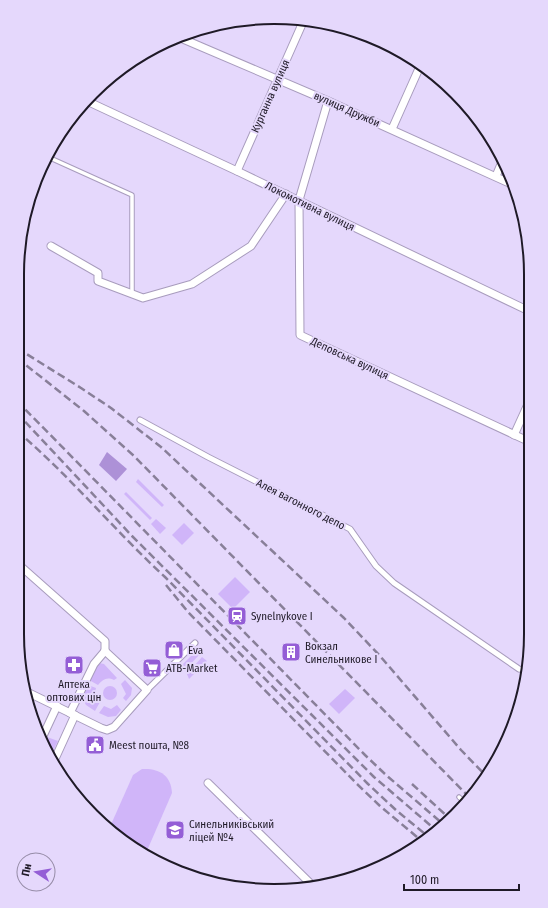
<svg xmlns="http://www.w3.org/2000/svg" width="548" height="908" font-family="'Fira Sans Condensed',sans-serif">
  <rect width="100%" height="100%" fill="#e5d8fc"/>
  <g fill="#d0b5f9">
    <path d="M138,479L164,505L162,507L136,482Z"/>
    <path d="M126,492L152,518L150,520L124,494Z"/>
    <path d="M156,519L166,528L160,534L151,524Z"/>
    <path d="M184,523L194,533L182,545L172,535Z"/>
    <path d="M235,577L250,592L233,609L218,594Z"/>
    <path d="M196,651L200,654L184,671L178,669Z"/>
    <path d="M202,657L207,661L189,679L187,674Z"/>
    <path d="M99,663L104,664L117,678L114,680C107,677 103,679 98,685L89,680Z"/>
    <path d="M125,680L132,688L131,695L126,701L123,698L126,694L121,684Z"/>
    <path d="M88,685L96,688L94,696L100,702L95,711L86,705L82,698Z"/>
    <circle cx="110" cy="693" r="7"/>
    <path d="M345,689L355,698L339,714L329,704Z"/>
    <path d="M117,705L121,710L116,716L108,717L99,713L104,706L111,709Z"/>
    <path d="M47,737L58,741L51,755L44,742Z"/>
    <path d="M142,769C159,768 171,775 172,793L146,853L118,838L109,829L133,775Z"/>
  </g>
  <path fill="#ad91d7" d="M107,452L127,469L116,481L99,465Z"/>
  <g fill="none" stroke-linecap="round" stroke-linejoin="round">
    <g stroke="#a89cbd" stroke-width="5.5">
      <g id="service">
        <path d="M48,157L132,195V294"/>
        <path d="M459,797L464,802"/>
      </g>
    </g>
    <g stroke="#a89cbd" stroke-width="7">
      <g id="pedestrian">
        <path d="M140,420L208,457L350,529L376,566L394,583L519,669"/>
        <path d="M147,690L195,643"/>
      </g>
    </g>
    <g stroke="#a89cbd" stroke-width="9">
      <g id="minor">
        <path d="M183,39L328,101L509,183"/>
        <path d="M328,101L299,200L300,335L530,442"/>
        <path d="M89,102L237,171L529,311"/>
        <path d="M392,129L421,64"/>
        <path d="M237,171L303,22"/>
        <path d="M496,176L502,162"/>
        <path d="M51,246L98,273V281L143,298L192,284L251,246L286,194"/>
        <path d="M514,435L529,402"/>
        <path d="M17,563L105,641V651"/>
        <path d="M27,692L101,728L107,730L114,727L147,690L105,651"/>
        <path d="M70,713L94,664L105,651"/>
        <path d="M42,738L57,706"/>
        <path d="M54,761L75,715"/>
        <path d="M208,783L312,885"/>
      </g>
    </g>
    <use href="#service" stroke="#fff" stroke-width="3.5"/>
    <use href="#pedestrian" stroke="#fff" stroke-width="5"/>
    <use href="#minor" stroke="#fff" stroke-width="7"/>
    <g stroke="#887f98" stroke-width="2.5" stroke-dasharray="8 4" stroke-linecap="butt">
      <path d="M17,348L81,388L111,408L161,447L344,618L380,656L461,750L487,777"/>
      <path d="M17,358L84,411L134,456L469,797"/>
      <path d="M17,401L365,755L386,775L443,824"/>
      <path d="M17,413L132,536L344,747L374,777L437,831"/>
      <path d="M17,431C70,476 114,530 165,577L368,784L397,811L430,838"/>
      <path d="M166,585L188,612L357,784L380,806L423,842"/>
      <path d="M412,784L449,818"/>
    </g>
  </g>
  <defs>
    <g id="station-square" transform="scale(1)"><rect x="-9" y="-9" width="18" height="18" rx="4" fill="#945ed6" stroke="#e5d8fc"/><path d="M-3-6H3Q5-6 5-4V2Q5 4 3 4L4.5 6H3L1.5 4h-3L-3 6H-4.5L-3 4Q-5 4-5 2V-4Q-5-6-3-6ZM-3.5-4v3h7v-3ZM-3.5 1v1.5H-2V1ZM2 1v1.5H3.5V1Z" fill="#fff"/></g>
    <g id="shop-square" transform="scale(1)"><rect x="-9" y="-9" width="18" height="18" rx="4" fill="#945ed6" stroke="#e5d8fc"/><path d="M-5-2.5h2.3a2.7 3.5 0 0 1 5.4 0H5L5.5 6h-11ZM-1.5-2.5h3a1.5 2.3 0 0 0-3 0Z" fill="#fff"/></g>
    <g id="building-square" transform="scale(1)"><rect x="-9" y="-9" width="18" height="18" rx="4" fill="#945ed6" stroke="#e5d8fc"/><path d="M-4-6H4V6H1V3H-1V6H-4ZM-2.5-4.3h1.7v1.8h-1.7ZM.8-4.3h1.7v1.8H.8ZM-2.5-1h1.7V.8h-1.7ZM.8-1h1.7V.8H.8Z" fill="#fff"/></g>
    <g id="pharmacy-square" transform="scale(1)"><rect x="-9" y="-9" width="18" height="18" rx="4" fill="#945ed6" stroke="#e5d8fc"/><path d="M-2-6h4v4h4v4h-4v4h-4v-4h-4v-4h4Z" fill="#fff"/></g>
    <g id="supermarket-square" transform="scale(1)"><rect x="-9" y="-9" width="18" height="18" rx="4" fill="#945ed6" stroke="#e5d8fc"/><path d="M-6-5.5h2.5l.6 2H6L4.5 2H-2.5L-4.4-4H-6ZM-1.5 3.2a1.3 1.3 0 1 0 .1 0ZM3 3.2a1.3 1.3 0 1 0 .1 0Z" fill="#fff"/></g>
    <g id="civic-square" transform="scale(1)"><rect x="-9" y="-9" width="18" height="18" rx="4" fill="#945ed6" stroke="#e5d8fc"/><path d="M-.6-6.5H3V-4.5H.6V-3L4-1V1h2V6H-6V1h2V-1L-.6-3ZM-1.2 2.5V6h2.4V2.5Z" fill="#fff"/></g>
    <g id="school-square" transform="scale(1)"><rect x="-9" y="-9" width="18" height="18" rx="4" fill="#945ed6" stroke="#e5d8fc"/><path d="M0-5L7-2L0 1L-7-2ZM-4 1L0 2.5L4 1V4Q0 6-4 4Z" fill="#fff"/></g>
  </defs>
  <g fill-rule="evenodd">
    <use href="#station-square" x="237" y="616"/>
    <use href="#shop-square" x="174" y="650"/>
    <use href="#building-square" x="291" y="652"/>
    <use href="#pharmacy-square" x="74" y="665"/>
    <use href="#supermarket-square" x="152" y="668"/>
    <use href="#civic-square" x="95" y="745"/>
    <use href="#school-square" x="175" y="830"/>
  </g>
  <g text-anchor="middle" stroke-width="4" stroke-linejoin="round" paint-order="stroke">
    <g font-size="11" fill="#1f1a27" stroke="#e5d8fc">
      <text transform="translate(270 96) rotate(-66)" y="4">Курганна вулиця</text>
      <text transform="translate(347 109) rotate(24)" y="4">вулиця Дружби</text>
      <text transform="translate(310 206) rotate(26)" y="4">Локомотивна вулиця</text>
      <text transform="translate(350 358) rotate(25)" y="4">Деповська вулиця</text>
      <text transform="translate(301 504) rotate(27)" y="4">Алея вагонного депо</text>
    </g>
    <g font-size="11" fill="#1f1a27" stroke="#e5d8fc" text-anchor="start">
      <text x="251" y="620">Synelnykove I</text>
      <text x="305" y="650">Вокзал<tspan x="305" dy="13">Синельникове І</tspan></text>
      <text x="188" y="654">Eva</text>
      <text x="166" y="672">ATB-Market</text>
      <text x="74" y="688" text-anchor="middle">Аптека<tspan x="74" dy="13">оптових цін</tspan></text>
      <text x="109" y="749">Meest пошта, №8</text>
      <text x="189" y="828">Синельниківський<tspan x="189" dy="13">ліцей №4</tspan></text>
    </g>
  </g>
  <path d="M0 0H548V908H0ZM274 24H274A250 250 0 0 1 524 274V634A250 250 0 0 1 274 884H274A250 250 0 0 1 24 634V274A250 250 0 0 1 274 24Z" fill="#e5d8fc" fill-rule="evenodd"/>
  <path fill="none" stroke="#1f1a27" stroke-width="2" d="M274 24H274A250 250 0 0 1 524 274V634A250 250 0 0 1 274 884H274A250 250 0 0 1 24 634V274A250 250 0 0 1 274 24Z"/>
  <g transform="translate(36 872) rotate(282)"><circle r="19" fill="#e5d8fc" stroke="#968ca7"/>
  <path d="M0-3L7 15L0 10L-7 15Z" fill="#945ed6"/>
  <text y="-6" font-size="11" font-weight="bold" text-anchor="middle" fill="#1f1a27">Пн</text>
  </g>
  <path d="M404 884v6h115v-6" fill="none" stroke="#1f1a27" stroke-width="2"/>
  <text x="410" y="884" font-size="12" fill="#1f1a27" stroke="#e5d8fc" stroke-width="3" paint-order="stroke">100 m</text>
</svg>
